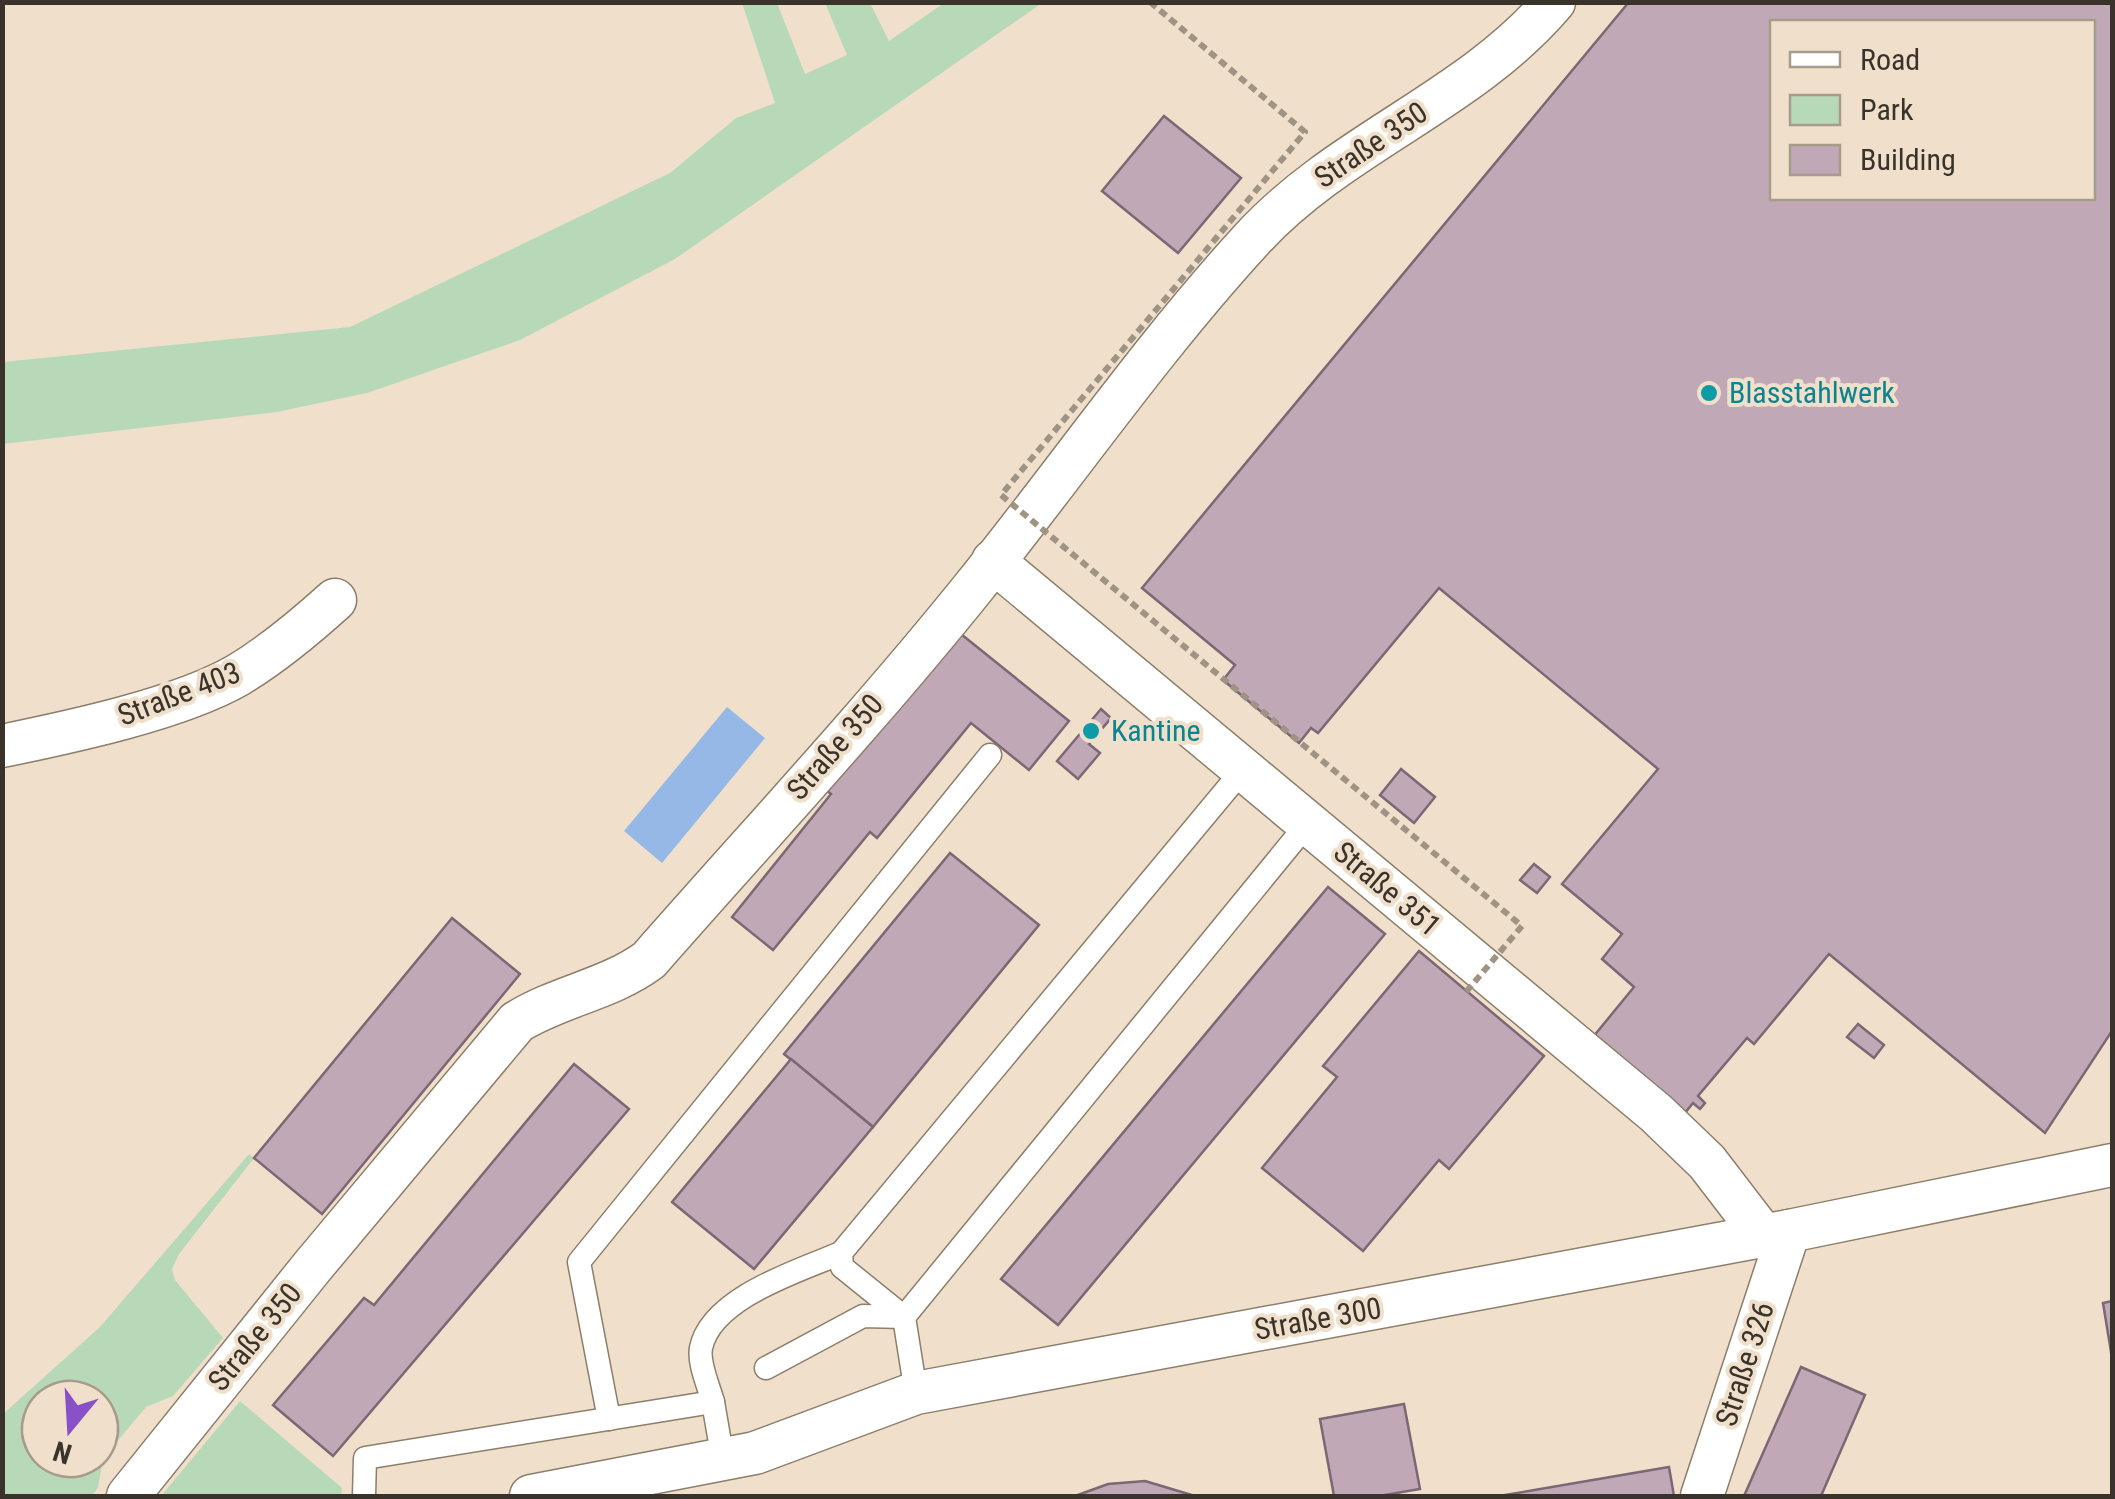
<svg xmlns="http://www.w3.org/2000/svg" width="2115" height="1499" font-family="'Roboto Condensed',sans-serif">
  <rect width="100%" height="100%" fill="#f0e0cb"/>
  <g fill="#b8d9b8" fill-rule="evenodd">
    <path d="M742,3H777L805,74L847,55L825,3H870L889,41L944,3H1042L675,259L520,340L367,393L277,412L3,444V362L350,327L670,173L736,118L775,103Z"/>
    <path d="M249,1154L254,1158L179,1254L172,1269L175,1280L223,1338L173,1396L146,1407L103,1458L98,1488L91,1496H3V1414L100,1327ZM40,1399H100V1459H40Z"/>
    <path d="M240,1401L342,1488L341,1496H161Z"/>
  </g>
  <path fill="#95b8e6" d="M727,707L765,738L662,863L624,831Z"/>
  <g fill="#c0a8b6" stroke="#7c6774" stroke-width="2.5" fill-rule="evenodd">
    <path d="M1629,2H2112V1031L2045,1133L1829,954L1754,1044L1747,1038L1698,1096L1705,1103L1700,1109L1693,1103L1685,1113L1593,1037L1634,987L1602,959L1622,934L1562,884L1658,769L1439,588L1318,733L1311,728L1299,743L1223,680L1235,665L1142,588ZM1772,22H2092V198H1772Z"/>
    <path d="M1164,116L1241,178L1178,253L1102,191Z"/>
    <path d="M951,626L1069,721L1029,770L971,723L877,838L870,832L773,950L732,917L831,794L821,786Z"/>
    <path d="M1101,709L1111,718L1089,744L1100,753L1078,779L1057,761Z"/>
    <path d="M1401,769L1435,797L1414,823L1380,795Z"/>
    <path d="M950,853L1039,925L873,1127L784,1054Z"/>
    <path d="M1534,864L1550,877L1537,893L1520,880Z"/>
    <path d="M1328,887L1385,934L1058,1325L1001,1279Z"/>
    <path d="M452,918L520,974L322,1214L254,1158Z"/>
    <path d="M1419,951L1544,1056L1449,1169L1439,1160L1363,1251L1262,1168L1337,1077L1323,1066Z"/>
    <path d="M1858,1024L1884,1045L1874,1058L1847,1037Z"/>
    <path d="M791,1059L873,1127L754,1269L672,1202Z"/>
    <path d="M574,1064L629,1109L333,1456L273,1405L364,1298L374,1305Z"/>
    <path d="M2112,1301V1358L2103,1303Z"/>
    <path d="M1801,1367L1865,1395L1821,1496H1744Z"/>
    <path d="M1404,1404L1420,1489L1379,1496H1334L1320,1419Z"/>
    <path d="M1669,1467L1674,1496H1499Z"/>
    <path d="M1145,1481L1195,1496H1075L1108,1484Z"/>
  </g>
  <g fill="none" stroke-linecap="round" stroke-linejoin="round">
    <g stroke="#8d7e6b" stroke-width="25">
      <g id="service">
        <path d="M904,1317L842,1267L841,1253L1242,771"/>
        <path d="M766,1368L863,1316L904,1317"/>
        <path d="M916,1393L904,1317L1308,823"/>
        <path d="M713,1402C709,1387 698,1363 701,1348C711,1298 798,1271 841,1253"/>
        <path d="M609,1419L579,1262L990,755"/>
        <path d="M364,1496L365,1458L713,1402L723,1460"/>
      </g>
    </g>
    <g stroke="#8d7e6b" stroke-width="45">
      <g id="minor">
        <path d="M993,561L1656,1113L1707,1162L1763,1235"/>
        <path d="M2,746C70,732 179,709 238,675C273,654 304,628 335,600"/>
        <path d="M128,1496L312,1267L517,1022C559,996 610,989 649,960C757,837 870,716 973,588C1066,473 1151,349 1252,239C1341,142 1469,102 1554,2"/>
        <path d="M531,1496L755,1453L916,1393L1789,1231L2112,1165"/>
        <path d="M1702,1496L1789,1231"/>
      </g>
    </g>
    <use href="#service" stroke="#fff" stroke-width="22"/>
    <use href="#minor" stroke="#fff" stroke-width="42"/>
    <path stroke="#9f9384" stroke-width="6" stroke-dasharray="8 5" stroke-linecap="butt" d="M1150,2L1305,132L1001,495L1522,926L1466,992"/>
  </g>
  <g fill="#0f9aa8" stroke="#f0e0cb" stroke-width="4">
    <circle cx="1709" cy="393" r="10"/>
    <circle cx="1091" cy="731" r="10"/>
  </g>
  <g text-anchor="middle" stroke-width="8" stroke-linejoin="round" paint-order="stroke">
    <g font-size="30" fill="#3a332b" stroke="#f0e0cb">
      <text transform="translate(1371 145) rotate(-34)" y="10">Straße 350</text>
      <text transform="translate(179 694) rotate(-21)" y="10">Straße 403</text>
      <text transform="translate(835 747) rotate(-49)" y="10">Straße 350</text>
      <text transform="translate(1387 889) rotate(40)" y="10">Straße 351</text>
      <text transform="translate(1318 1319) rotate(-10)" y="10">Straße 300</text>
      <text transform="translate(255 1337) rotate(-51)" y="10">Straße 350</text>
      <text transform="translate(1745 1364) rotate(-72)" y="10">Straße 326</text>
    </g>
    <g font-size="30" fill="#0d838f" stroke="#f0e0cb" text-anchor="start">
      <text x="1729" y="403">Blasstahlwerk</text>
      <text x="1111" y="741">Kantine</text>
    </g>
  </g>
  <rect width="2115" height="1499" fill="none" stroke="#3a332b" stroke-width="10"/>
  <rect x="1770" y="20" width="325" height="180" fill="#f0e0cb" stroke="#a79b8b" stroke-width="2.5"/>
  <rect x="1790" y="52" width="50" height="15" fill="#ffffff" stroke="#a79b8b" stroke-width="2.5"/>
  <text x="1860" y="70" font-size="30" fill="#3a332b">Road</text>
  <rect x="1790" y="95" width="50" height="30" fill="#b8d9b8" stroke="#a79b8b" stroke-width="2.5"/>
  <text x="1860" y="120" font-size="30" fill="#3a332b">Park</text>
  <rect x="1790" y="145" width="50" height="30" fill="#c0a8b6" stroke="#a79b8b" stroke-width="2.5"/>
  <text x="1860" y="170" font-size="30" fill="#3a332b">Building</text>
  <g transform="translate(70 1429) rotate(198)"><circle r="48" fill="#f0e0cb" stroke="#a79b8b" stroke-width="2.5"/>
  <path d="M0-8L18 38L0 25L-18 38Z" fill="#8851c8"/>
  <text y="-15" font-size="28" font-weight="bold" text-anchor="middle" fill="#3a332b">N</text>
  </g>
</svg>
